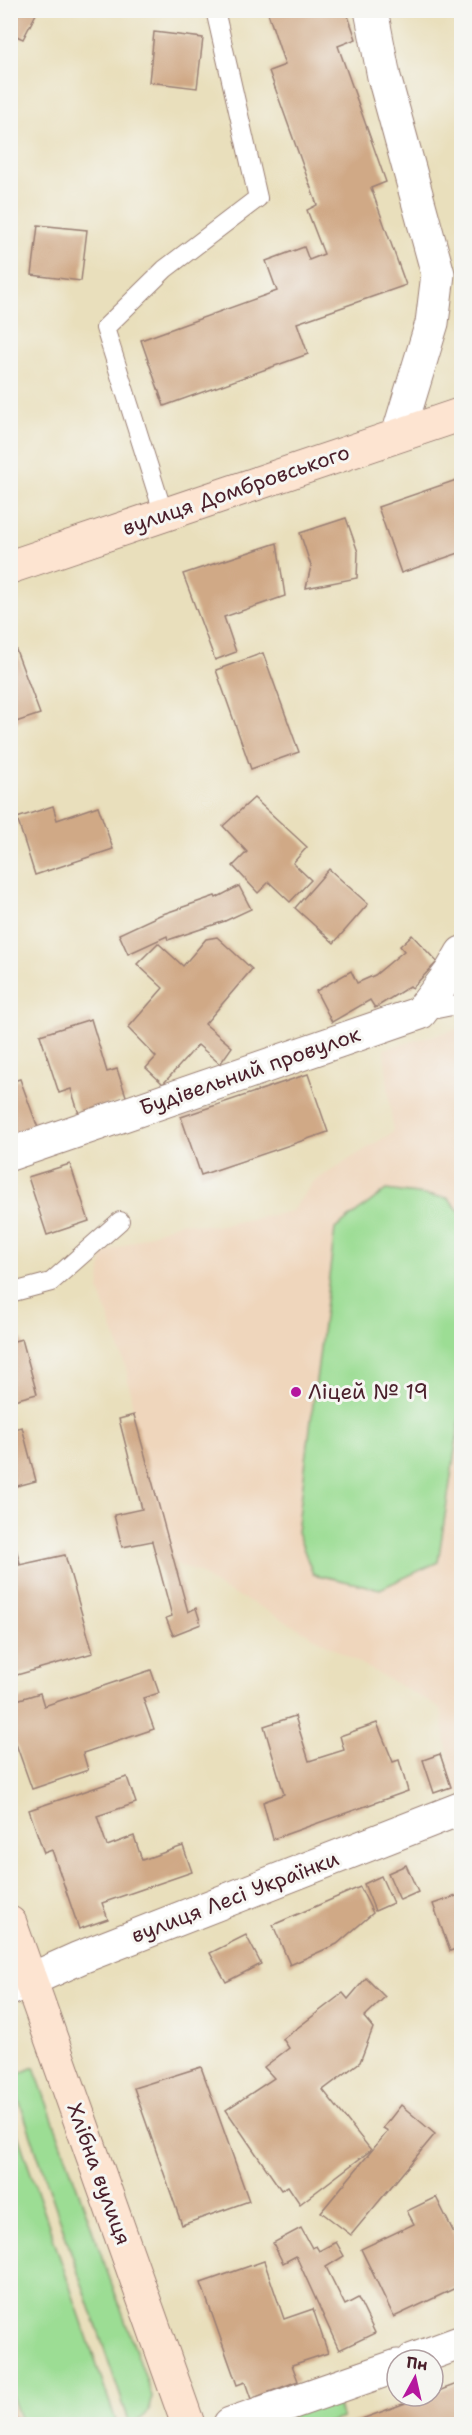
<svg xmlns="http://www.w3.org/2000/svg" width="472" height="2435" font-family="'Shantell Sans',sans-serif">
  <rect width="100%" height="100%" fill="#f6f6f2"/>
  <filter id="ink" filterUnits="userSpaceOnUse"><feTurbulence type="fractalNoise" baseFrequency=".0167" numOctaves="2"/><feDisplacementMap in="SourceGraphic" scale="12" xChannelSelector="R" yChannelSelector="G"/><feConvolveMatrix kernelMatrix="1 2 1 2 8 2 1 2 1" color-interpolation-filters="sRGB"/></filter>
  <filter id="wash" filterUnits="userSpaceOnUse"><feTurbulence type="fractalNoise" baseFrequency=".008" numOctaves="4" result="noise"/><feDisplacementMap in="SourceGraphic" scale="24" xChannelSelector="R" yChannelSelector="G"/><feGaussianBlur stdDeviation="1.35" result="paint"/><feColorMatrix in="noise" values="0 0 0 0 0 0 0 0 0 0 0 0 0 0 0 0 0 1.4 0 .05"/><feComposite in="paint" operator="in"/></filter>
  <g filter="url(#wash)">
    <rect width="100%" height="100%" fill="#e9dfbc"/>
    <path fill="#efd6bc" d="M461,1028V1792L454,1795L441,1709L257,1605L220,1588L200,1573L174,1563L135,1421L126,1368L99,1290L103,1254L181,1222L216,1226L292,1211L313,1182L393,1132L384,1049Z"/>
    <g fill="#9cdd94" stroke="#737e60" stroke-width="1.5">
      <path d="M386,1190L448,1198L461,1213L462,1404L438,1562L380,1589L313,1574L297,1532L335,1229Z"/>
      <path d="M34,2067L152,2396C151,2413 145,2418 130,2424L11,2077Z"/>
      <path d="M11,2115L117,2424H22L10,2391Z"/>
      <path d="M335,2398L342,2418L323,2424H266Z"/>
    </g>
    <g id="blocks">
      <g fill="#d0a986">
        <path d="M10,10H38L23,39L10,33Z"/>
        <path d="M267,10H346L356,39L338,46L386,182L371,188L406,285L297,323L308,354L164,406L141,340L277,291L266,261L304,247L309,260L324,254L307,210L317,205L269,71L285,65Z"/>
        <path d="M154,32L203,38L197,88L149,82Z"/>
        <path d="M38,225L87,230L81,281L32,275Z"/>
        <path d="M462,478V552L401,573L378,507Z"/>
        <path d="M346,518L358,552L357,578L306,588L311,566L300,533Z"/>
        <path d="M277,543L285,596L224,617L236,652L215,660L183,574Z"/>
        <path d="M10,634L40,714L10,724Z"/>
        <path d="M263,653L299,752L251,769L216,670Z"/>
        <path d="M254,798L307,847L293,863L311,880L290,902L269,882L258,893L233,866L247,852L223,826Z"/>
        <path d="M53,806L57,820L98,806L113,849L35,875L17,818Z"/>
        <path d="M329,869L368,904L334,943L295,908Z"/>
        <path d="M239,886L251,909L225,921L168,940L167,936L128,954L119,934L160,915L215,896L216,898Z"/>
        <path d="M412,935L437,962L412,988L410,986L375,1008L370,1000L332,1022L316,991L351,971L357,983L375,975L404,951L400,946Z"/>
        <path d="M217,937L252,969L205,1024L232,1047L220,1064L198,1045L163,1084L146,1068L156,1057L128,1028L163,988L137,964L158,943L183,966L206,939Z"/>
        <path d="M91,1019L107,1072L117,1069L127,1099L79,1114L71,1089L59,1093L40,1035Z"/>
        <path d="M308,1074L328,1132L201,1175L181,1117Z"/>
        <path d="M20,1079L38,1128L10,1137V1082Z"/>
        <path d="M70,1164L89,1221L47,1235L28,1177Z"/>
        <path d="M22,1339L37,1394L10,1401V1342Z"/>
        <path d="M134,1415L188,1612L196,1608L201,1624L173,1635L166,1618L172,1616L152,1541L122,1547L114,1515L142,1509L119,1419Z"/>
        <path d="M22,1427L36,1481L10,1488V1430Z"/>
        <path d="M10,1530H11L20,1563H10Z"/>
        <path d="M65,1555L93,1653L10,1677V1567Z"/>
        <path d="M151,1670L159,1693L143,1698L154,1729L83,1753L88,1770L32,1789L10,1727V1702L40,1693L44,1706Z"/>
        <path d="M295,1716L309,1761L344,1750L340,1736L377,1723L393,1762L399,1760L408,1791L273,1839L263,1802L284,1794L264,1726Z"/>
        <path d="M440,1754L451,1787L434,1793L423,1760Z"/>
        <path d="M127,1777L136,1803L97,1816L107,1846L134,1836L142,1860L183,1846L192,1872L102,1903L108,1919L79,1929L52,1850L44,1853L29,1810Z"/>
        <path d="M406,1865L418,1892L400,1900L388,1873Z"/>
        <path d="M381,1876L393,1903L375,1911L364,1884Z"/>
        <path d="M360,1887L373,1913L337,1944L290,1965L273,1925Z"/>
        <path d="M462,1894V1947L450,1951L433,1904Z"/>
        <path d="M246,1935L261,1964L226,1982L210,1953Z"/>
        <path d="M366,1978L385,1997L364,2017L373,2028L360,2062L323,2090L371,2150L300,2204L288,2186L281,2190L226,2110L274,2078L264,2067L289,2048L283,2039L343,1993L348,1999Z"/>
        <path d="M201,2067L249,2201L182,2225L134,2088Z"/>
        <path d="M401,2105L435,2134L351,2235L321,2212L388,2131L383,2128Z"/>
        <path d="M436,2197L462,2249V2285L394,2317L361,2249L414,2224L407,2211Z"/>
        <path d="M301,2228L312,2248L316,2246L319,2251L336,2242L344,2256L326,2267L345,2305L358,2298L375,2333L339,2350L296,2256L283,2263L273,2243Z"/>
        <path d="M264,2261L284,2319L313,2309L328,2353L292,2365L298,2381L251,2399L245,2382L237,2385L201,2283Z"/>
        <path d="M462,2382V2424H348L425,2396H433V2393Z"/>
        <path d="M10,2405H11L18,2424H10Z"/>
      </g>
    </g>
  </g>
  <g filter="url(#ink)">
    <use href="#blocks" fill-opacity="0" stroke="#9a7f74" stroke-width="1.5"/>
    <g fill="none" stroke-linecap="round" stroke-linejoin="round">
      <g stroke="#9a7f74" stroke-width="20">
        <g id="lane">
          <path d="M164,515L105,328L165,269L258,198L215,10"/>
          <path d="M422,1012L462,1004"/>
          <path d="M10,1293L51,1282L120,1221"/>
        </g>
      </g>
      <g stroke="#9a7f74" stroke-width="35">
        <g id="street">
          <path d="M371,10L384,77L438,274L432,323L398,435"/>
          <path d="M10,1154L420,1013L451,972L462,953"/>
          <path d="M10,1989L79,1958L462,1808"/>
          <path d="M413,2360L462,2342"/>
          <path d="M230,2424L397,2366"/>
        </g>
      </g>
      <g stroke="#9a7f74" stroke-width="35">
        <g id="secondary">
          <path d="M10,567L462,414"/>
          <path d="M10,1923L188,2424"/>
        </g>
      </g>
      <use href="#lane" stroke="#fff" stroke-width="18"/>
      <use href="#street" stroke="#fff" stroke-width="33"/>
      <use href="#secondary" stroke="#fde4d1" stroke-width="33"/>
    </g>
  </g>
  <circle fill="#b5179e" stroke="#f6f6f2" stroke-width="2" cx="296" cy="1392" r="6"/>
  <g text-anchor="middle" stroke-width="6" stroke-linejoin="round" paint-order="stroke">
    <g font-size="21" fill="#4a1f2b" stroke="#f6f6f2">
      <text transform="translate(236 490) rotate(-19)" y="7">вулиця Домбровського</text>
      <text transform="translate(250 1071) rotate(-19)" y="7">Будівельний провулок</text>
      <text transform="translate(235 1897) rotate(-21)" y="7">вулиця Лесі Українки</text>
      <text transform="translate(99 2174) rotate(70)" y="7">Хлібна вулиця</text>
    </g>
    <g font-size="21" fill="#4a1f2b" stroke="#f6f6f2" text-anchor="start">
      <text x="308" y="1399">Ліцей № 19</text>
    </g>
  </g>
  <rect width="472" height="2435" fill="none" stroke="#f6f6f2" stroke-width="36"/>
  <g transform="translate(415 2378) rotate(8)"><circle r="28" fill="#f6f6f2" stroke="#b1a0a2" stroke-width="1.5"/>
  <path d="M0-4.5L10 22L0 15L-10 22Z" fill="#b5179e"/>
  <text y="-9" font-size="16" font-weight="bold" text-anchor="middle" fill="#4a1f2b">Пн</text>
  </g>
</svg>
